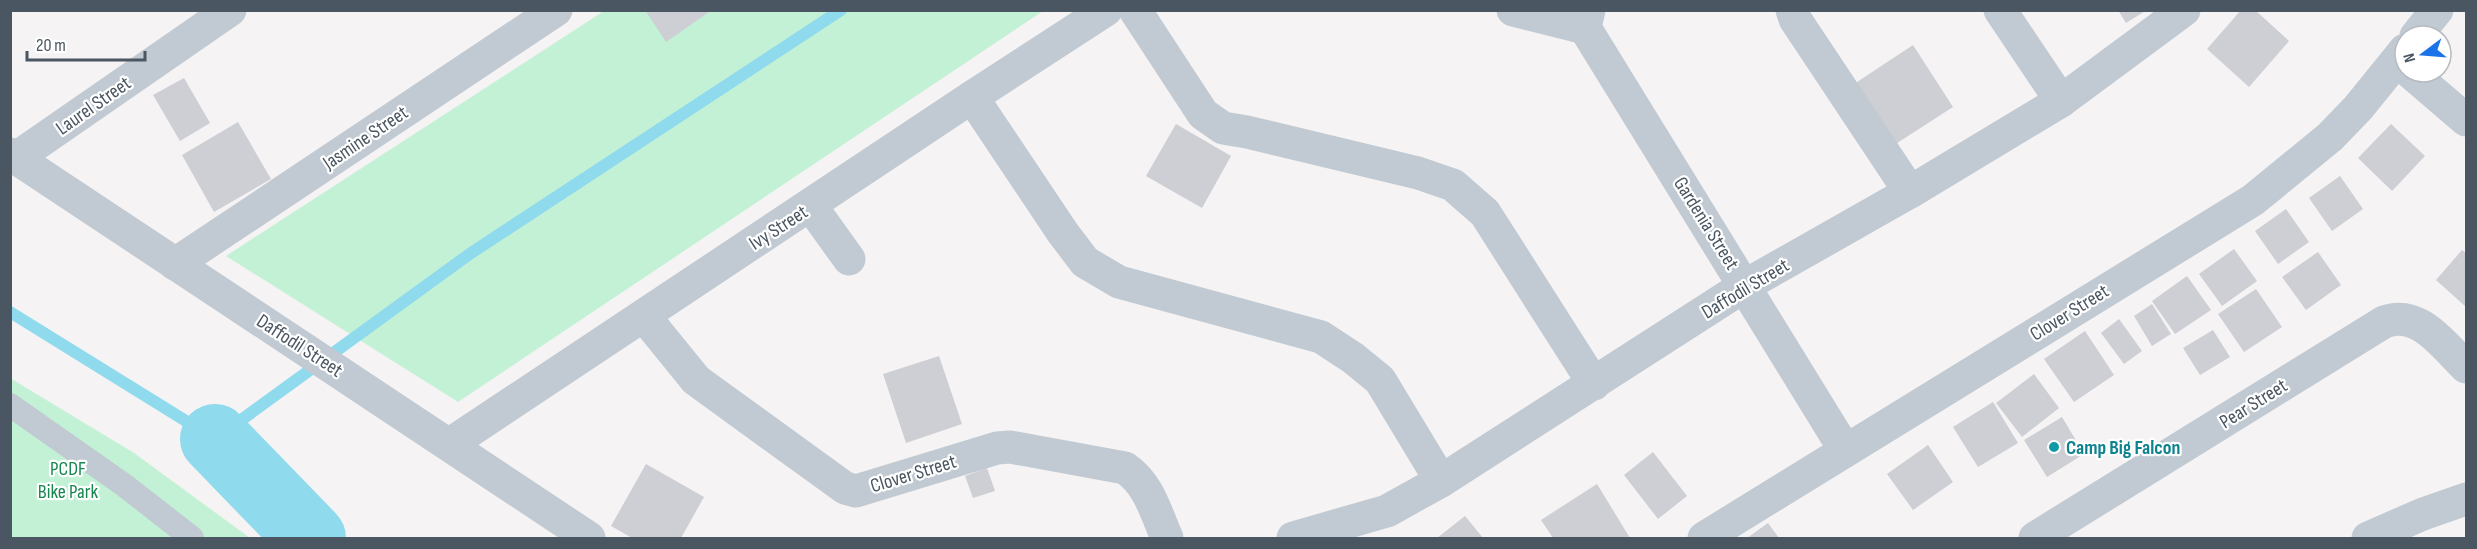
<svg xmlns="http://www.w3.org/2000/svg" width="2477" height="549" font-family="'Sofia Sans Condensed',sans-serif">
  <rect width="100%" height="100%" fill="#f5f3f3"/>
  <g fill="#c3f1d5">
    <path d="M604,11H1043L458,402L226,256Z"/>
    <path d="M10,378L134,453L250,538H11Z"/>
  </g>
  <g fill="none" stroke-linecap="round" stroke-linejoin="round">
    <path stroke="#90daee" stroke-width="12" d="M10,312L215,439L471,253L841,10"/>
    <path stroke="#90daee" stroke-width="70" d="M215,439L311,538"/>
  </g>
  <g fill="#cdcfd5">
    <path d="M645,10H712L666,42Z"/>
    <path d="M2118,10H2147L2126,23Z"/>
    <path d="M2241,10H2255L2289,41L2249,87L2207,49Z"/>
    <path d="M1913,45L1953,107L1891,147L1851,86Z"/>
    <path d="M184,78L210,123L180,141L153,95Z"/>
    <path d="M238,122L271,179L214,212L182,155Z"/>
    <path d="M1176,124L1231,156L1202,208L1146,176Z"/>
    <path d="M2391,124L2425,156L2392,191L2358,158Z"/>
    <path d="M2340,176L2363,209L2332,231L2309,198Z"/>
    <path d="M2286,209L2309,242L2278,264L2255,231Z"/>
    <path d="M2234,249L2257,281L2222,306L2199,274Z"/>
    <path d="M2462,250L2466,253V307L2436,280Z"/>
    <path d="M2318,252L2341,285L2306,310L2282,277Z"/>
    <path d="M2187,276L2211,310L2175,334L2152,301Z"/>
    <path d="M2256,289L2282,327L2244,352L2218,314Z"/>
    <path d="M2152,304L2171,334L2152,346L2134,316Z"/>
    <path d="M2119,319L2142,351L2124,364L2101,333Z"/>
    <path d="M2213,330L2230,357L2200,375L2183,348Z"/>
    <path d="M2085,331L2114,375L2074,402L2044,359Z"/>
    <path d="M939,356L962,424L906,443L883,374Z"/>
    <path d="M2034,374L2059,408L2022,437L1996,403Z"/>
    <path d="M1993,402L2018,443L1978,467L1953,427Z"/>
    <path d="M2062,417L2084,454L2047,477L2024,440Z"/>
    <path d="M1928,445L1953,482L1913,510L1887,474Z"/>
    <path d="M1653,452L1687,496L1658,519L1624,475Z"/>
    <path d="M646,464L704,497L681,538H632L611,526Z"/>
    <path d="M987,468L995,491L973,498L965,476Z"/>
    <path d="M1597,484L1630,538H1553L1541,520Z"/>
    <path d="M1465,516L1483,538H1437Z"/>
    <path d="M1768,523L1779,538H1747Z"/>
  </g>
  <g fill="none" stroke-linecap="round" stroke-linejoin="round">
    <path stroke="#c1cad2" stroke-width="24" d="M10,405L124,485L192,538"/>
    <g stroke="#c1cad2" stroke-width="33">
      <path d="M1135,10L1203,114L1223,128L1247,132L1418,173L1453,185L1485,213L1594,384"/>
      <path d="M1513,10L1585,28"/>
      <path d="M1589,10L1585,28L1845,450"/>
      <path d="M1792,10L1795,19L1910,192"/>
      <path d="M2000,10L2061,101"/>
      <path d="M2416,36L2437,10"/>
      <path d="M2410,72L2466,120"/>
      <path d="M972,97L1063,233L1085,262L1119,282L1321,337L1353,358L1380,380L1441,481"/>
      <path d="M10,154L589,538"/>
      <path d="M16,158L230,10"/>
      <path d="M811,206L849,259"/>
      <path d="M175,264L556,10"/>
      <path d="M644,316L696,380L845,488L856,491L997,448L1010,447L1125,468C1149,484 1156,513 1167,538"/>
      <path d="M450,444L972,97L1106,10"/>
      <path d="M1293,538L1387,511L1441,481L1746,285L1910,192L2061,101L2184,10"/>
      <path d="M1704,538L2253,200L2330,137L2358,108L2405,50"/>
      <path d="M2035,538L2384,322C2419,309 2443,345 2466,367"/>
      <path d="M2368,538L2423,514L2466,499"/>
    </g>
  </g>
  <circle fill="#0f9aa8" stroke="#fff" stroke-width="2" cx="2054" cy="447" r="6"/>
  <g text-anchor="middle" stroke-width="4.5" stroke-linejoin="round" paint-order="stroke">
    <g font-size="20" fill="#4a5661" stroke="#fff">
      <text transform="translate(93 105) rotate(-35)" y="7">Laurel Street</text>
      <text transform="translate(365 137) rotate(-34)" y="7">Jasmine Street</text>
      <text transform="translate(1707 223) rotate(58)" y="7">Gardenia Street</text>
      <text transform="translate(778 227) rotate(-33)" y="7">Ivy Street</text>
      <text transform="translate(1745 288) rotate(-31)" y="7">Daffodil Street</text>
      <text transform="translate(2069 312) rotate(-32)" y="7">Clover Street</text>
      <text transform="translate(300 345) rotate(33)" y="7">Daffodil Street</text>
      <text transform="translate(2253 403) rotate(-32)" y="7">Pear Street</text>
      <text transform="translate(913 473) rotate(-17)" y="7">Clover Street</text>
    </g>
    <g font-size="20" font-weight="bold" fill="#0d838f" stroke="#fff" text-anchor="start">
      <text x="2066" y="454">Camp Big Falcon</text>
    </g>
    <g font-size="20" fill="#17864f" stroke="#fff">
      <text x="68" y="475">PCDF<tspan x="68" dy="23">Bike Park</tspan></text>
    </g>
  </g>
  <rect width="2477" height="549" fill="none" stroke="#4a5661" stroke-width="24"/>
  <g transform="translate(2423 54) rotate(254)"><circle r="28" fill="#ffffff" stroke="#b7bbc0" stroke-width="1.5"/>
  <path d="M0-4.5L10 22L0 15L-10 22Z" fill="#1a73e8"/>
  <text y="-9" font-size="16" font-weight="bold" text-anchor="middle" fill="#4a5661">N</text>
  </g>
  <path d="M27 51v9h118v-9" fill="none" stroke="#4a5661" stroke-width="3"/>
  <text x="36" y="51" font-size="18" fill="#4a5661" stroke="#ffffff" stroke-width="4.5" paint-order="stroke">20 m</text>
</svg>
